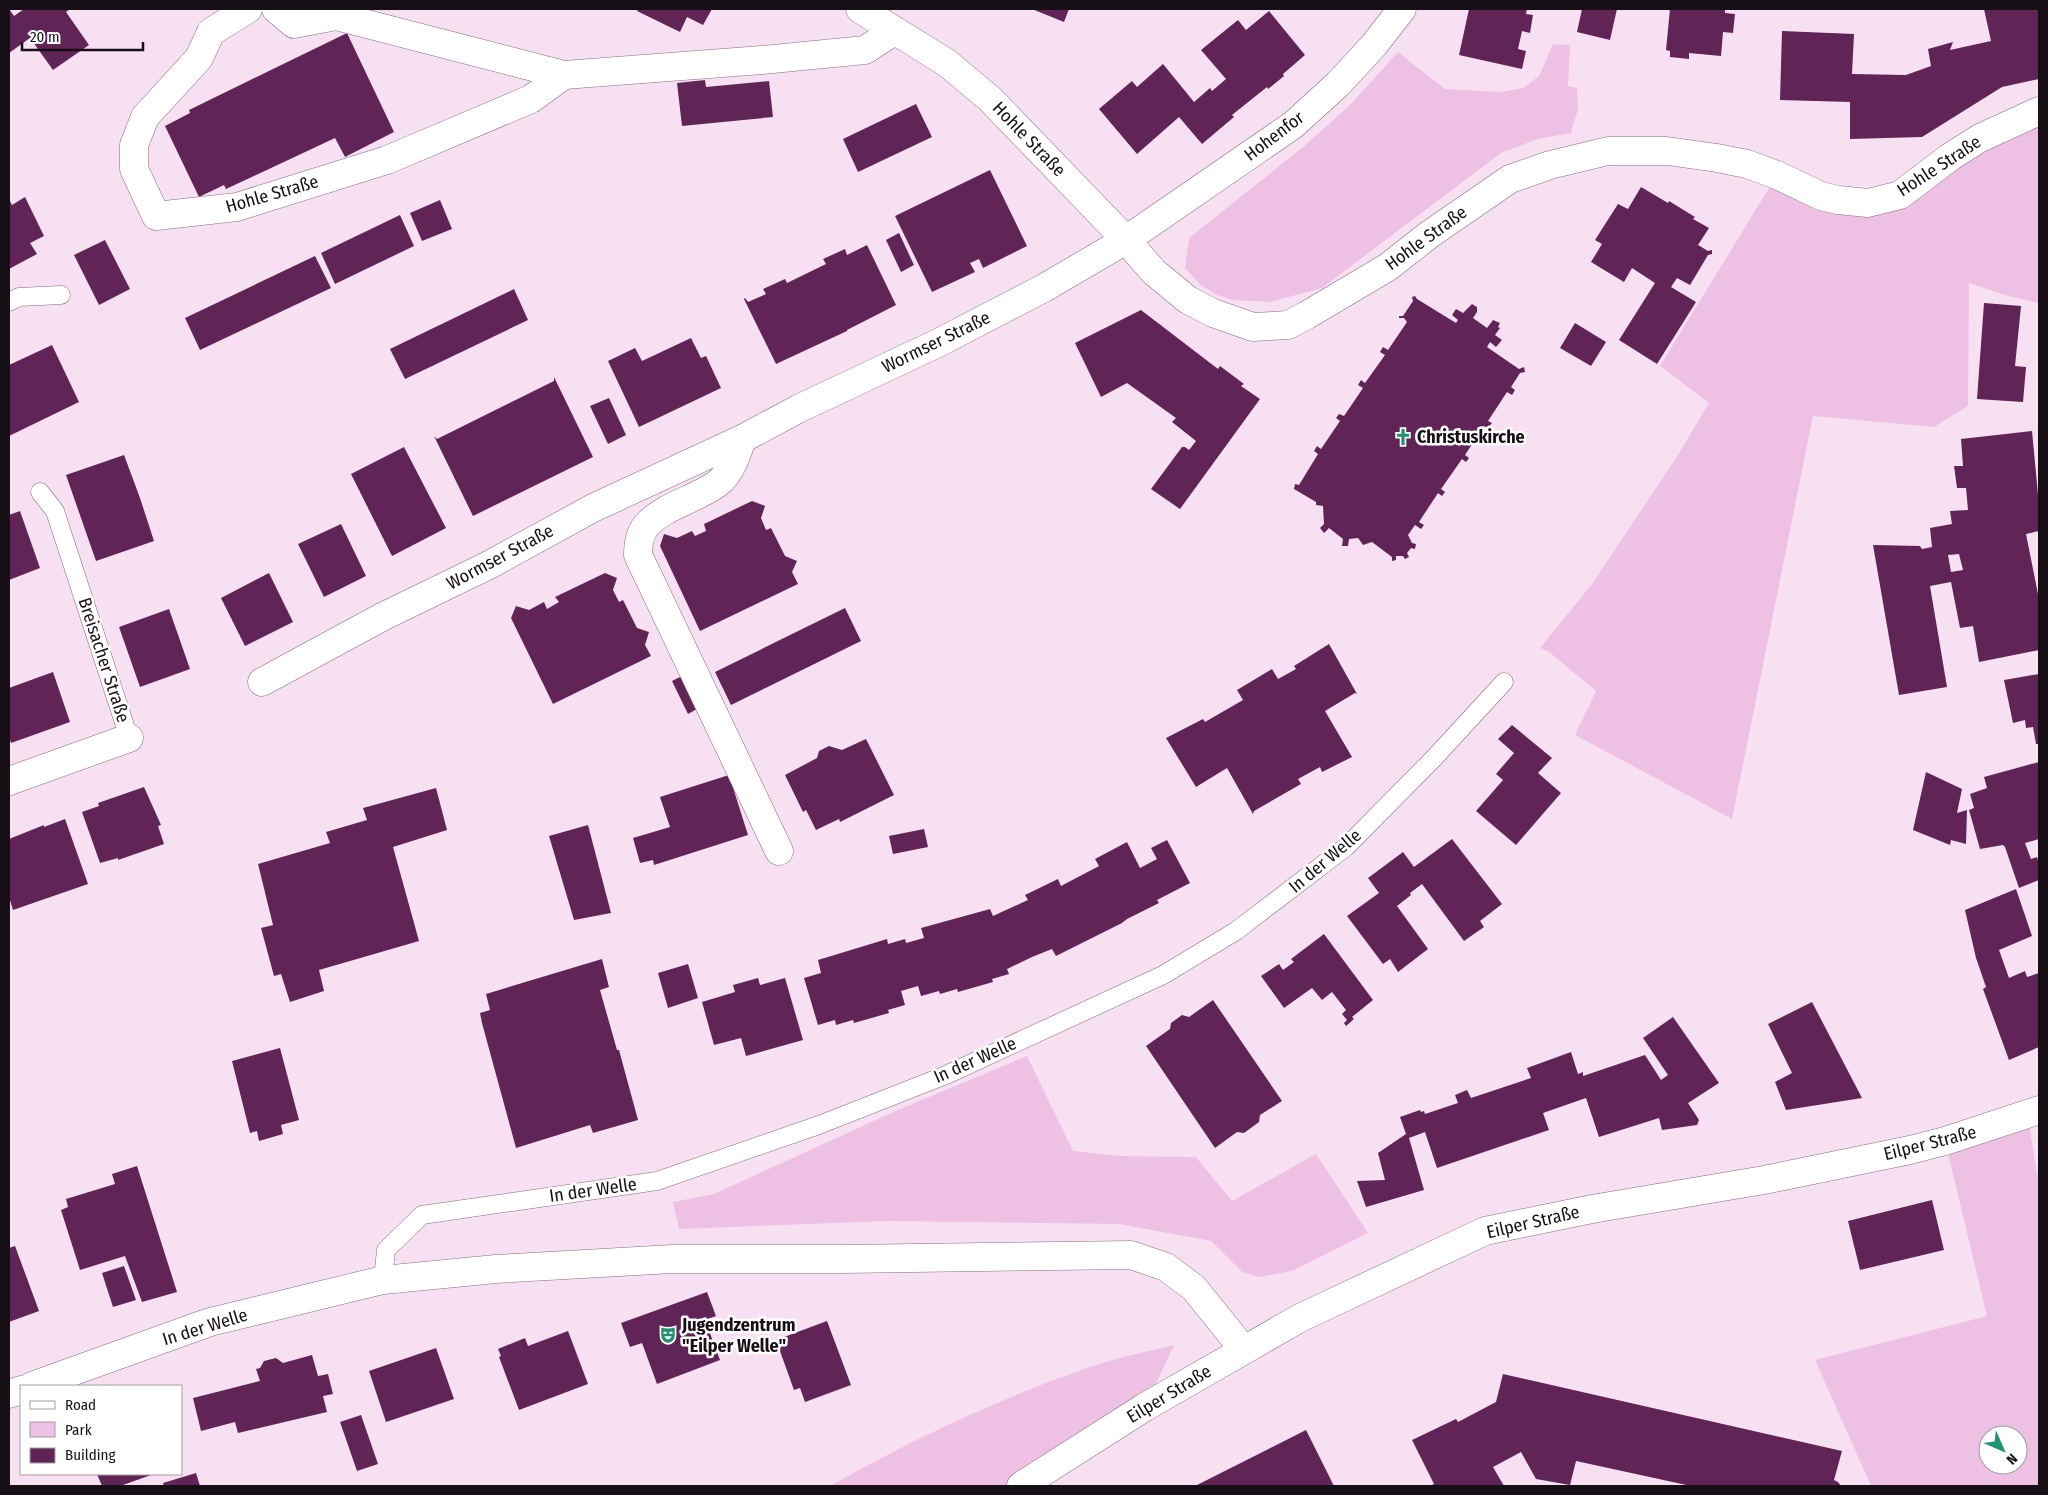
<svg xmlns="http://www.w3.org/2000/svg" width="2048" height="1495" font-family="'Fira Sans Condensed',sans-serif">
  <rect width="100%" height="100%" fill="#f8e0f3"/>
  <g fill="#eec1e4" fill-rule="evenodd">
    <path d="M1553,44L1570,45L1568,86L1577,88L1578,109L1571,133L1538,139L1501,153L1322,288L1270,302L1233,300L1217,295L1201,285L1185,268L1189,238L1303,147L1350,105L1398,52L1445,89L1500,92L1523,88L1539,76Z"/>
    <path d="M2039,111V303L2008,296L1969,283L1968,406L1934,427L1813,416L1732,819L1575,735L1596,691L1548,651L1540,648L1592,584L1678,455L1709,403L1660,366L1777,175L1868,203Z"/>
    <path d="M1027,1056L1073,1151L1121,1156L1196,1157L1232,1201L1316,1154L1368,1233L1292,1271L1259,1277L1242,1272L1211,1241L1119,1224L887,1221L679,1229L673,1202L714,1194L891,1113Z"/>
    <path d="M2028,1117L2039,1186V1486H1871L1815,1360L1987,1316L1945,1141ZM1988,1435H2018V1465H1988Z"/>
    <path d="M1174,1345L1145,1407L1021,1486H830C913,1439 1002,1397 1093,1366C1119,1357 1147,1352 1174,1345Z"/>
  </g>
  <g fill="#602457" fill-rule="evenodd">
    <path d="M9,9L14,16L24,9H70L66,12L89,45L53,70L30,38L9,53Z"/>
    <path d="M638,9H712L703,25L687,17L680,32L637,11Z"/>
    <path d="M1032,9H1069L1064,22Z"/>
    <path d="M1469,9H1527L1526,14L1533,15L1530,33L1522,31L1518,49L1526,51L1522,69L1459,55Z"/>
    <path d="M1582,9H1617L1610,40L1577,32Z"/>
    <path d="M1670,9H1725V13L1735,14L1733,33L1723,32L1721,56L1689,53V59L1670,57V51L1666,50Z"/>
    <path d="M1984,9H2039V79L2002,87L1922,137L1850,139V102L1780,100L1782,31L1854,34L1852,74L1906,75L1931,66L1928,49L1953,42L1950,50L1991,41Z"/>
    <path d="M1269,11L1305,55L1283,74L1284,76L1268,89L1267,87L1232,115L1234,117L1202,144L1179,117L1137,154L1099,109L1132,81L1137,87L1163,64L1194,102L1210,88L1212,91L1226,79L1201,50L1238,20L1246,30Z"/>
    <path d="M347,33L394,132L345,157L335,138L226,189L224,185L199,197L165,126L190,113L189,110Z"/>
    <path d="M705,80L706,87L769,81L773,117L682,126L677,83Z"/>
    <path d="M916,104L932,137L858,172L843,139Z"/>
    <path d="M990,170L1027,246L983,268L979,259L970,263L975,272L932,292L895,216Z"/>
    <path d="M1641,187L1668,203L1669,201L1695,217L1693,219L1709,228L1698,245L1708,251L1712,250V254L1708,255L1690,285L1677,278L1671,287L1696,302L1657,364L1619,340L1655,283L1632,268L1624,282L1591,262L1602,244L1595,240L1618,204L1628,209Z"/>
    <path d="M25,197L44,236L30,243L37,254L9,269V199L12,205Z"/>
    <path d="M440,200L452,229L422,241L410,213Z"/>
    <path d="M400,215L414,246L335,284L321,253Z"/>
    <path d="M899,233L914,265L901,272L886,240Z"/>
    <path d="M105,240L130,289L99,305L74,255Z"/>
    <path d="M867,245L896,305L847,330V331L776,364L744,299L745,298L748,302L766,294L763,289L785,279L787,283L826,264L823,259L845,249L847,255Z"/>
    <path d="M315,256L331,288L200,350L185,318Z"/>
    <path d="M514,289L528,320L405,379L390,349Z"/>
    <path d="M1415,296L1417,299L1456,323L1458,320L1452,315L1456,309L1463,313L1472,304L1477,307V312L1473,318L1487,328L1493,320L1500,323L1498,327L1500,328L1495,335L1502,340L1496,347L1490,342L1487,347L1519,369L1524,367L1525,372L1520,373L1511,387L1515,390L1512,395L1507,392L1488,421L1492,423L1488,428L1484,426L1465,455L1469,458L1466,462L1462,459L1441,489L1445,492L1442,496L1438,493L1419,522L1424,525L1421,529L1415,525L1408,535L1412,543L1416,544L1415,549L1411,548L1407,553L1409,557L1405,559L1403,556H1396V560L1392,561V557L1372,542L1363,545L1358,538L1349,539L1348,546H1342L1343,539L1329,528L1324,533L1320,528L1324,524L1323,506L1316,505V502L1294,489L1295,484L1299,485L1318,454L1314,451L1317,446L1321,449L1340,421L1336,418L1339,414L1344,416L1363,388L1358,385L1361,380L1365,383L1385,355L1380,352L1383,347L1388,350L1407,322L1404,318H1399V316H1403L1413,301L1412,297Z"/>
    <path d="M1984,303L2021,306L2015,366L2026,367L2023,402L1977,399Z"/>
    <path d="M1141,310L1218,369L1220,366L1244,384L1241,386L1260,399L1180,509L1151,489L1182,447H1185L1189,450L1196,441L1172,422L1176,418L1127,383L1101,397L1075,343Z"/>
    <path d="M1575,323L1606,342L1591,366L1560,348Z"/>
    <path d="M691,338L701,358L706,356L721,388L639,427L608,361L635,348L642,361Z"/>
    <path d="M52,345L79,402L9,436V365Z"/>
    <path d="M554,377L593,457L473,516L434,436L437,439L554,381Z"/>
    <path d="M609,398L626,435L608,444L590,406Z"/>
    <path d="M2032,431L2039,505V531L2026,534L2039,599V650L1979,662L1973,626L1960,628L1951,582L1930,586L1947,687L1899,695L1873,545L1920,546L1922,549L1932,547L1930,528L1952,524L1950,511L1968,510L1966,488H1957L1954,466H1963L1961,439ZM1959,554L1963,570L1951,572L1948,555Z"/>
    <path d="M404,447L446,528L392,556L351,474Z"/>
    <path d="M124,455L140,498L154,541L96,561L66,475Z"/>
    <path d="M752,501L765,506L761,518L766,530L771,528L785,556L797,561L792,572L798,584L700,631L660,546L664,534L677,538L692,531L695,536L706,531L704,524Z"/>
    <path d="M20,511L40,568L9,580V515Z"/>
    <path d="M341,524L366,576L324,597L298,544Z"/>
    <path d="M269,573L293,622L245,646L221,598Z"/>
    <path d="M605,573L617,578L613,590L619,602L623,600L637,628L649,632L645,645L651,656L553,704L511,618L516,606L529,610L544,602L547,609L559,602L555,597Z"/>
    <path d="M845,608L861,641L731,705L715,672Z"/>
    <path d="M169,609L190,669L140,687L119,627Z"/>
    <path d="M1329,644L1357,694L1355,693L1325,711L1352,757L1322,772L1320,767L1298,779L1301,784L1254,811L1253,814L1227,768L1196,787L1166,738L1203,719L1205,722L1243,700L1237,690L1272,669L1278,679L1296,669L1294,666Z"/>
    <path d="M53,672L70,722L11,743L9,737V688Z"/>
    <path d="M688,673L704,705L688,714L672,681Z"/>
    <path d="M2039,674V744H2036L2033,727L2026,728L2025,720L2013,723L2004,680Z"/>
    <path d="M1512,725L1552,758L1538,773L1561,793L1516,845L1476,811L1503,780L1496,774L1514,753L1498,739Z"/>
    <path d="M866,739L894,795L840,822L839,819L816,830L806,810L803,812L785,775L817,758L819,751L829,746L842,750Z"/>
    <path d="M2039,762V839L2025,843L2031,859L2037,857L2039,864V880L2019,888L2005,847L2003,845L1980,849L1969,810L1974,808L1970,794L1987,788L1984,777Z"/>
    <path d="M1926,772L1962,789L1957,813L1967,810L1966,844L1951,840L1950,845L1913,830Z"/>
    <path d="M729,775L748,835L654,865L653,860L640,863L633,838L670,827L660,797Z"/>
    <path d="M144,787L161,825L158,826L164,844L118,860V858L100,863L82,812L99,806L98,803Z"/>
    <path d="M436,788L447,830L393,847L419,941L319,970L324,991L290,1002L281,974L274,976L261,928L273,925L258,864L330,843L326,832L367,820L363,808Z"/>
    <path d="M65,819L88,884L13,910L9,897V839L44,825V827Z"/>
    <path d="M588,825L611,913L574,920L549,836Z"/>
    <path d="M924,829L928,847L893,854L889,836Z"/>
    <path d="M1452,839L1502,904L1480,921L1484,927L1464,941L1422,884L1410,893L1411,895L1397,906L1428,949L1398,972L1390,959L1383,964L1347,916L1379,893L1368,878L1403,852L1414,867Z"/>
    <path d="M1167,840L1190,883L1157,900L1159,903L1127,919L1122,923L1056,956L1052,949L1032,957L1007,969L1009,974L992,979L993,982L958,992L957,989L940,994L939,991L921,996L918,986L901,991L905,1005L888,1010L889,1013L854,1023L853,1020L836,1025L835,1020L818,1025L804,978L821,973L818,960L887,939L888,944L905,939L906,943L924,938L921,928L990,909L993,916L1028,900L1025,895L1058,879L1061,886L1099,866L1095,859L1127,842L1140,868L1157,859L1151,848Z"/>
    <path d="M2016,889L2032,936L1999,950L2009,978L2025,971L2027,977L2039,973V1047L2009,1060L1983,989L1986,987L1976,958L1965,910Z"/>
    <path d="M1324,934L1373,1000L1352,1017L1354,1019L1346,1026L1344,1023L1347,1020L1342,1014L1346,1010L1332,992L1322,1000L1312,988L1284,1008L1261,976L1279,964L1283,970L1294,962L1291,959Z"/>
    <path d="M602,959L609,987L600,990L617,1050H619L638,1120L593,1133L590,1125L516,1148L482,1023L480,1013L490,1010L486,994Z"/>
    <path d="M688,964L698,998L668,1008L658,973Z"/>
    <path d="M758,978L760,985L785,978L803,1040L746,1056L741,1038L714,1045L702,1002L735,992L733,985Z"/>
    <path d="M1213,1000L1282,1101L1260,1115L1259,1122L1244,1133L1237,1132L1215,1148L1146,1046L1170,1029L1171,1023L1182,1015L1189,1017Z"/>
    <path d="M1812,1002L1862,1098L1786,1110L1775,1082L1792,1073L1768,1024Z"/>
    <path d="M1673,1017L1719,1083L1688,1103L1699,1120L1697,1125L1662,1130L1659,1118L1599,1137L1586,1098L1543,1113L1549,1130L1437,1168L1425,1132L1409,1138L1424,1190L1366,1207L1357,1181L1385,1180L1378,1153L1406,1134L1400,1117L1420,1110L1421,1112L1424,1111L1425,1114L1458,1103L1455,1095L1467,1090L1471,1098L1531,1078L1527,1068L1571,1052L1578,1074L1583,1072V1076L1645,1055L1661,1080L1668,1075L1643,1038Z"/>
    <path d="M280,1048L299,1120L281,1125L283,1134L259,1141L257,1131L250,1133L232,1061Z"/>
    <path d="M137,1166L177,1292L142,1302L125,1256L80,1270L61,1210L68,1207L66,1199L115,1184L112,1174Z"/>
    <path d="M1932,1200L1944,1250L1860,1270L1848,1221Z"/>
    <path d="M15,1246L39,1311L9,1322V1248Z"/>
    <path d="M124,1266L136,1300L113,1307L102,1273Z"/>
    <path d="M707,1292L716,1316L705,1320L720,1360L657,1384L642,1343L630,1347L621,1323Z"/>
    <path d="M827,1321L851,1385L805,1402L800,1388L794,1390L776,1340Z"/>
    <path d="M568,1331L588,1384L519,1410L499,1357L501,1356L498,1349L525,1338L528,1346Z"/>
    <path d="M436,1348L454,1399L386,1422L369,1371Z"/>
    <path d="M312,1355L318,1376L328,1374L333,1394L323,1396L327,1412L238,1433L235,1422L201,1431L193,1398L260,1381L256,1369L260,1368L264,1361L276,1358L283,1363Z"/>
    <path d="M1503,1374L1842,1451L1834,1480L1838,1482L1841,1486H1691L1576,1461L1570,1485L1536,1479L1521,1452L1493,1467L1504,1486H1430L1434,1484L1412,1440L1456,1419L1458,1422L1496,1402Z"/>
    <path d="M361,1415L378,1464L357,1471L340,1422Z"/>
    <path d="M1306,1430L1334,1486H1195Z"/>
    <path d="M196,1473L200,1486H164L163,1483Z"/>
    <path d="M97,1474H154L120,1486H102Z"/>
  </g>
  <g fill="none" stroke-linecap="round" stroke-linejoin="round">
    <g stroke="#836d7e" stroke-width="19">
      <g id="service">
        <path d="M9,302L19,297L61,295"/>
        <path d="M40,492L55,511L129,738"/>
        <path d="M383,1280L386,1250L422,1215L657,1181L819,1125L946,1075L1163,975L1236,931L1346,847L1435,757L1504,682"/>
      </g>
    </g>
    <g stroke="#836d7e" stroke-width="29">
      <g id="minor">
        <path d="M248,9L211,32L199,58L145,117L134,145V169L156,216L237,207L387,160L531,99L564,75"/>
        <path d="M276,9L294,24L336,16L564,75L762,60L865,50L894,31"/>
        <path d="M860,9L947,63L990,99L1126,240L1154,272L1188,300L1213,313L1253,327L1288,325L1307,315L1388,267L1430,234L1510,179L1550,165L1608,151H1667L1717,158L1747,164L1777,175L1821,196L1838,200L1868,203L1900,195L1950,157L1980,138L2039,111"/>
        <path d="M742,439C737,454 731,473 718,483C699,498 661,507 646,526C639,534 638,545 638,555L779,851"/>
        <path d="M262,682L382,617L489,565L593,508L742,439L798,409L938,343L1044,288L1126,240L1293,125L1338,84L1374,45L1402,9"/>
        <path d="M9,781L129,738"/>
        <path d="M32,1386L210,1322L383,1280L496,1269L673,1259H844L1131,1255L1166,1267L1194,1288L1244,1350"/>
        <path d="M9,1394L21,1390"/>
      </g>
    </g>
    <g stroke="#836d7e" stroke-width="29">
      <path id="secondary" d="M1021,1486L1145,1407L1300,1318L1485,1231L1592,1209L1764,1180L1910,1150L1945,1141L2039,1110"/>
    </g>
    <use href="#service" stroke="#fff" stroke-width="18"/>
    <use href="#minor" stroke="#fff" stroke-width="28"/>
    <use href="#secondary" stroke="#fff" stroke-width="28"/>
  </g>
  <defs>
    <g id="church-bare" transform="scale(1.35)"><path d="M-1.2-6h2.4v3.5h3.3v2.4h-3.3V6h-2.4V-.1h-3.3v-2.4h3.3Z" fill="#229273" stroke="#fff" stroke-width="2.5" paint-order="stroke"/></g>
    <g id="theatre-bare" transform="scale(1.35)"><path d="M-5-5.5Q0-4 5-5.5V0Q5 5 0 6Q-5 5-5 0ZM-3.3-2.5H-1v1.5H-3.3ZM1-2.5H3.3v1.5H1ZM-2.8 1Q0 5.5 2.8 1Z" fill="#229273" stroke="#fff" stroke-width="2.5" paint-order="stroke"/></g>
  </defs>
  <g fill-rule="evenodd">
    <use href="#church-bare" x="1403" y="437"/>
    <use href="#theatre-bare" x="668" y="1335"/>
  </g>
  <g text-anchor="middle" stroke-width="5" stroke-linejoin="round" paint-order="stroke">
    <g font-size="18" fill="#170f16" stroke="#fff">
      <text transform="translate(1274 136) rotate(-37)" y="6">Hohenfor</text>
      <text transform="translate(1029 139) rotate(46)" y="6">Hohle Straße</text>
      <text transform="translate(1939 166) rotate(-33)" y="6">Hohle Straße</text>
      <text transform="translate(272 194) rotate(-16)" y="6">Hohle Straße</text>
      <text transform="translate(1426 238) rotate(-36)" y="6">Hohle Straße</text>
      <text transform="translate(936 342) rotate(-26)" y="6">Wormser Straße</text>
      <text transform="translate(500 557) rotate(-28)" y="6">Wormser Straße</text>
      <text transform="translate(104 660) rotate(72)" y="6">Breisacher Straße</text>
      <text transform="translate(1325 861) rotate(-40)" y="6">In der Welle</text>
      <text transform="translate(975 1060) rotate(-24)" y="6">In der Welle</text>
      <text transform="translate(1930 1143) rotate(-14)" y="6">Eilper Straße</text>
      <text transform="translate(593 1190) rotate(-8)" y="6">In der Welle</text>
      <text transform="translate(1533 1222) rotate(-13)" y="6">Eilper Straße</text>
      <text transform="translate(205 1327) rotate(-17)" y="6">In der Welle</text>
      <text transform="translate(1169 1394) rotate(-31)" y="6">Eilper Straße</text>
    </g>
    <g font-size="18" font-weight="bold" fill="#170f16" stroke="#fff" text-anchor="start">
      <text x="1417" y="443">Christuskirche</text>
      <text x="682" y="1331">Jugendzentrum<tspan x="682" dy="21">"Eilper Welle"</tspan></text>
    </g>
  </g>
  <rect width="2048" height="1495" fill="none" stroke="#170f16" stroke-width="20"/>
  <rect x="20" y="1385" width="162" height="90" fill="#ffffff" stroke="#a29fa2"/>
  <rect x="30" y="1401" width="25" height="8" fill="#ffffff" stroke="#a29fa2"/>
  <text x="65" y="1410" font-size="15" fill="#170f16">Road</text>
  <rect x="30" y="1422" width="25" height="15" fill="#eec1e4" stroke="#a29fa2"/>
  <text x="65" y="1435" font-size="15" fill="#170f16">Park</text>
  <rect x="30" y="1448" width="25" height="15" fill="#602457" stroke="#a29fa2"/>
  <text x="65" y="1460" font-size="15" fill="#170f16">Building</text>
  <g transform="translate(2003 1450) rotate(135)"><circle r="24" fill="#ffffff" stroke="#a29fa2"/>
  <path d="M0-4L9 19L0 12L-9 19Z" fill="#229273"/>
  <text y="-8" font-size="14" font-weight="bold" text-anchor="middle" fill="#170f16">N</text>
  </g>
  <path d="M22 42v8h121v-8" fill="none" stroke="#170f16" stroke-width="2.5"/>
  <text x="30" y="42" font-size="15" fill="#170f16" stroke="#ffffff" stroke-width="4" paint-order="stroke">20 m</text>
</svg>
